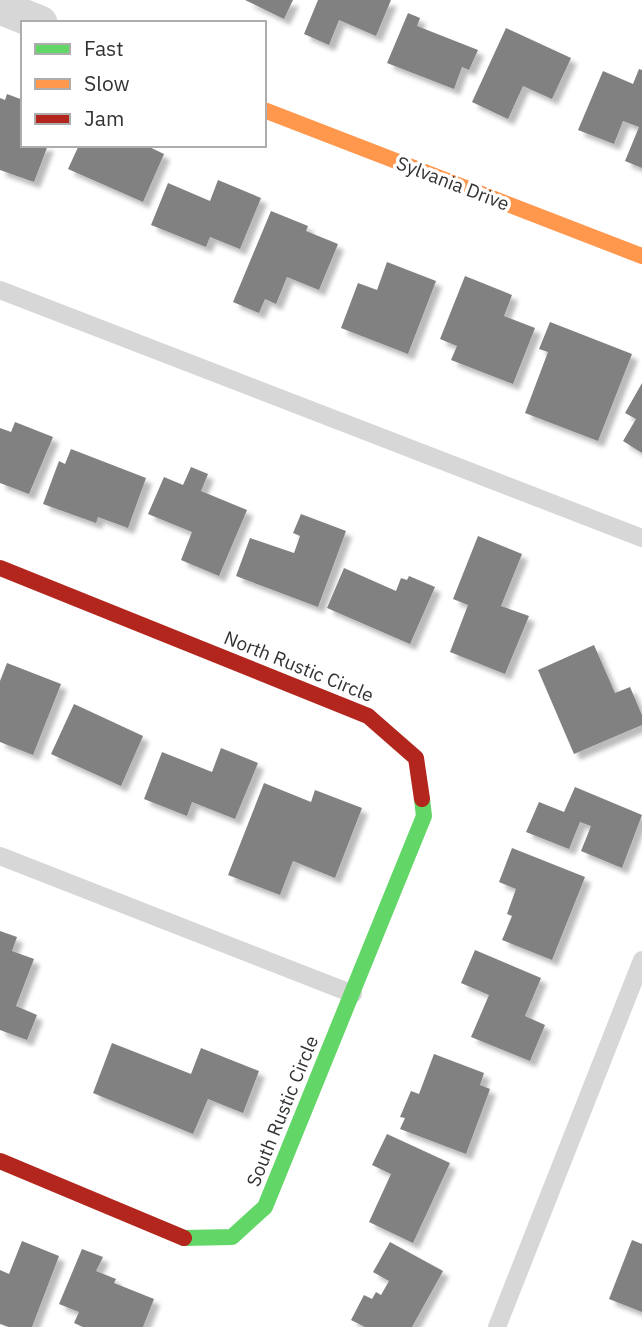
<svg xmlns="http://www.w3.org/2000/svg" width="642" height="1327" font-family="'IBM Plex Sans',sans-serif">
  <defs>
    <filter id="shadow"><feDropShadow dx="6" dy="6" stdDeviation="2" flood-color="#0004"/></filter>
  </defs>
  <rect width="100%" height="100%" fill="#fff"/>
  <g fill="#818181" filter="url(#shadow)">
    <path d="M245,0H293L284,19Z"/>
    <path d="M318,0H391L376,36L339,20L329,45L304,34Z"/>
    <path d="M408,13L420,18L417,26L478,50L469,70L462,67L454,89L387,63Z"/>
    <path d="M506,28L571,58L552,99L523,86L508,119L472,102Z"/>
    <path d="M639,69L642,70V168L625,161L639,127L623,121L614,144L578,130L603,71L633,84Z"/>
    <path d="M7,94L23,100V145H48L34,182L0,170V98L5,100Z"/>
    <path d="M79,145H145L164,154L143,202L68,169Z"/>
    <path d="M218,180L261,198L240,249L210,237L206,247L151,225L168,183L210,201Z"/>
    <path d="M271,211L308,226L306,231L338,244L319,290L287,277L276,304L265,299L259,313L233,302Z"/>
    <path d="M387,262L436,281L408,354L341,328L358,283L377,290Z"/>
    <path d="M465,276L512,295L504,316L535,328L513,384L451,360L457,346L440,339Z"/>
    <path d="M550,322L632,354L598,441L525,413L548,352L539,349Z"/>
    <path d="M642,383V453L623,441L636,419L625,413Z"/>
    <path d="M15,422L53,437L29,494L0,483V428L11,432Z"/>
    <path d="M71,449L146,478L128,528L98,517L96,523L43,504L59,461L65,464Z"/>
    <path d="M191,467L208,474L201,491L247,510L219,576L181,560L192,532L148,514L164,477L183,485Z"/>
    <path d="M301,514L346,531L318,607L236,576L250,538L294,553L300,536L293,533Z"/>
    <path d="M478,536L522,554L501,606L529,616L505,674L450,652L468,605L453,599Z"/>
    <path d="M344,568L396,591L401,578L407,580L409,576L435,587L410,644L327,608Z"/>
    <path d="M594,645L615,693L630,687L642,715V725L574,754L538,670Z"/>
    <path d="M7,663L61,684L33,755L0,742V681Z"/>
    <path d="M74,704L143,736L121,786L51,754Z"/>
    <path d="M221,748L258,763L235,819L192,802L187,816L144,799L162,752L212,772Z"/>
    <path d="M264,783L311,802L315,790L362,808L335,878L293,861L280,895L228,875Z"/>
    <path d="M575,787L642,815L622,868L581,851L591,826L580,822L569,849L526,832L539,802L564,812Z"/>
    <path d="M512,848L585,877L552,960L502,940L512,916L507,914L516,889L499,882Z"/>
    <path d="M0,931L17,937L12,951L34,959L16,1006L37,1015L27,1040L0,1030Z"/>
    <path d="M475,950L541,978L525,1016L545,1025L530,1061L471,1037L489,995L461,983Z"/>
    <path d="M112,1043L191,1074L201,1048L259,1071L243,1113L208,1099L193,1134L93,1093Z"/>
    <path d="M434,1054L484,1073L480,1085L490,1089L466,1154L400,1129L405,1118L400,1117L411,1091L419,1094Z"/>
    <path d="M387,1134L450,1163L413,1243L369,1222L391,1174L372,1165Z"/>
    <path d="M632,1240L642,1244V1312L609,1299Z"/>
    <path d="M22,1241L59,1256L32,1327H9L0,1324V1270L9,1274Z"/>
    <path d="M390,1242L443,1271L412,1327H365L351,1320L364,1295L372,1299L376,1292L381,1295L389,1281L373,1272Z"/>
    <path d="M82,1249L103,1257L96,1271L116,1279L114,1283L154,1299L143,1327H83L74,1323L79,1312L59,1304Z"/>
  </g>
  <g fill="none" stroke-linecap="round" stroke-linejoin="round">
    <g stroke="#d7d7d7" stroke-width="18">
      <path d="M0,290L642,538"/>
      <path d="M0,856L353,994"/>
      <path d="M497,1327L642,960"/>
    </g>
    <path stroke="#d7d7d7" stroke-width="35" d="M0,7L40,23"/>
    <path stroke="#63d668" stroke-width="16" d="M184,1238L232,1237L265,1207L424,816L422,799"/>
    <path stroke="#ff974d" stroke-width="16" d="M264,110L642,256"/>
    <g stroke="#b3261e" stroke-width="16">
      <path d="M0,568L368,716L416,758L422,799"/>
      <path d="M0,1161L184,1238"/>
    </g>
  </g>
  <g text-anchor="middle" stroke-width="7" stroke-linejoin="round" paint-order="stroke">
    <g font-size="19" fill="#333" stroke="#fff">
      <text transform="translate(453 183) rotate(21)" y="7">Sylvania Drive</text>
      <text transform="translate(299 666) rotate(22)" y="7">North Rustic Circle</text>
      <text transform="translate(282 1111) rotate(-68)" y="7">South Rustic Circle</text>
    </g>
  </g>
  <rect x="21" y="21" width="245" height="126" fill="#ffffff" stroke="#adadad" stroke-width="2"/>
  <rect x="35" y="44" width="35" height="10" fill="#63d668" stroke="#adadad" stroke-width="2"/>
  <text x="84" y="56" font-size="21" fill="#333333">Fast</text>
  <rect x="35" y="79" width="35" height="10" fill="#ff974d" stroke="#adadad" stroke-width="2"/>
  <text x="84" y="91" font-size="21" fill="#333333">Slow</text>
  <rect x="35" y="114" width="35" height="10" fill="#b3261e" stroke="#adadad" stroke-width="2"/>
  <text x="84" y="126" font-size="21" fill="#333333">Jam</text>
</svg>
